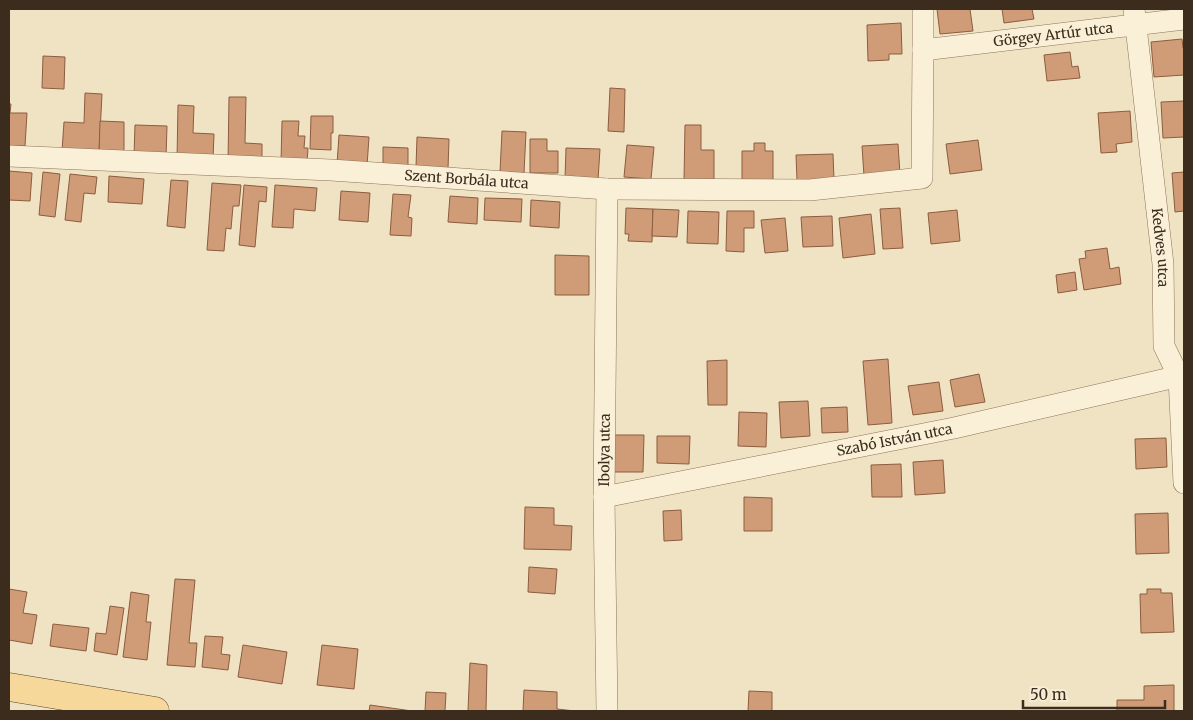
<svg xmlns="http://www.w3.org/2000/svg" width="1193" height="720" font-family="Merriweather,serif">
  <rect width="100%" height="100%" fill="#f0e3c4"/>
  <g fill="#d09c78" stroke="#8c5c3e">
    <path d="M937,9H970L973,31L940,34Z"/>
    <path d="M1002,9H1032L1034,19L1004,23Z"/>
    <path d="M901,23L902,54H889V60L868,61L867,25Z"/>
    <path d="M1182,39L1183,48H1184V75L1154,77L1151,42Z"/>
    <path d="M1070,52L1072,67L1078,66L1080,78L1047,81L1044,55Z"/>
    <path d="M43,56L65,57L64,89L42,88Z"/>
    <path d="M610,88L625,89L624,132L608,131Z"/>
    <path d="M85,93L102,94L99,153L62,151L64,122L84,123Z"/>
    <path d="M229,97H246L245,143L262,144V163L228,162Z"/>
    <path d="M1184,101V137L1163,138L1161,102Z"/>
    <path d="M9,104H11L10,113H27L25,146H9Z"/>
    <path d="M178,105L194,106L193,133L214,134L213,159H177Z"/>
    <path d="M1130,111L1132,142L1116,144L1117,152L1101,153L1098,113Z"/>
    <path d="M311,116H333V133H331V150L310,149Z"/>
    <path d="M100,121L124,122V154L99,153Z"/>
    <path d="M282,121H299L298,136H305L304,148H308L307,163L281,162Z"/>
    <path d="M135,125L167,126L166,157L134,156Z"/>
    <path d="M685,125H701V150H714V180H684Z"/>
    <path d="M502,131L526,132L524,173L500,172Z"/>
    <path d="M339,135L369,137L367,166L337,164Z"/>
    <path d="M417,137L449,139L448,169L416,167Z"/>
    <path d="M530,139H547V151H558V173H530Z"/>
    <path d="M978,140L982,170L950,174L946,144Z"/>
    <path d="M754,143H765V151H773V180L742,181V151H754Z"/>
    <path d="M898,144L900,174L864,176L862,146Z"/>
    <path d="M627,145L654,147L651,179L624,177Z"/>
    <path d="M383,147L408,148V167L383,166Z"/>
    <path d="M566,148L600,149L598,180L565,179Z"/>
    <path d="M833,154L834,179L797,180L796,155Z"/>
    <path d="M9,171L32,173L30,201L9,200Z"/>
    <path d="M43,172L60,174L55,217L39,215Z"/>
    <path d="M1184,172V211L1175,212L1172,173Z"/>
    <path d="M70,174L97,177L95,194L84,193L81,222L65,220Z"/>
    <path d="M109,176L144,179L142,204L108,202Z"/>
    <path d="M171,180L188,181L185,228L167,226Z"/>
    <path d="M212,183L241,185L239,206H233L231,229L226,228L224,251L207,250Z"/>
    <path d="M244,185L267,187L266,202L259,201L255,247L239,245Z"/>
    <path d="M275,185L317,188L315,211L294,209L293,228L272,227Z"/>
    <path d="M341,191L370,193L368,222L339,220Z"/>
    <path d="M393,194L411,195L408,217L412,218L411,236L390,235Z"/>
    <path d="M450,196L478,198L477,224L448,222Z"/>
    <path d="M485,198L522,199L521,222L484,220Z"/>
    <path d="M531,200L560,202L559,228L530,226Z"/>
    <path d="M626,208L653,209L652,242L628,241L629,234H625Z"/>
    <path d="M900,208L903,248L883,249L880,209Z"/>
    <path d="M653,209L679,210L677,237L652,236Z"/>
    <path d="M957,210L960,241L931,244L928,213Z"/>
    <path d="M688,211L719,212L718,244L687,243Z"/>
    <path d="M727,211H754V228H744V252L726,251Z"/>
    <path d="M871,214L875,254L843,258L839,218Z"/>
    <path d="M832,216L833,246L803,247L801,217Z"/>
    <path d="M785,218L788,251L765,253L761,220Z"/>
    <path d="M1107,248L1110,269L1119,267L1121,284L1084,290L1079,259L1086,258L1085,251Z"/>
    <path d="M555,255L589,256V295H555Z"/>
    <path d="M1075,272L1077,290L1058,293L1056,275Z"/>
    <path d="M888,359L892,423L868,425L863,361Z"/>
    <path d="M727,360V405H708L707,361Z"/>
    <path d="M979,374L985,402L955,407L950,380Z"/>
    <path d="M939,382L943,411L913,415L908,386Z"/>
    <path d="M808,401L810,436L781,438L779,402Z"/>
    <path d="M847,407L848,432L822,433L821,408Z"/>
    <path d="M739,412L767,413L766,447L738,446Z"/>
    <path d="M614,435H644L643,472H613Z"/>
    <path d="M657,436H690L689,464L657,463Z"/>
    <path d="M1166,438L1167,467L1136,469L1135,439Z"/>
    <path d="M943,460L945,493L915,495L913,462Z"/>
    <path d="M901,464L902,497H872L871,465Z"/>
    <path d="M744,497L772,498V531H744Z"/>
    <path d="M525,507L554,508V525L572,526L571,550L524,549Z"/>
    <path d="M681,510L682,540L664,541L663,511Z"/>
    <path d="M1168,513L1169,553L1136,554L1135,514Z"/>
    <path d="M529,567L557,569L555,594L528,592Z"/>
    <path d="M175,579L195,580L189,643H197L195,667L167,665Z"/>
    <path d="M9,589L27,592L23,613L37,615L32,644L9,640Z"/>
    <path d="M1147,589H1161V593H1172L1174,632L1141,633L1140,594H1147Z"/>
    <path d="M131,592L149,595L146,622H151L147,660L123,657Z"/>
    <path d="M110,606L124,608L117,655L94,651L96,633L106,634Z"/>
    <path d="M53,624L89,628L86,651L50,646Z"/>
    <path d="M205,636L223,637L221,654L230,655L228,670L202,667Z"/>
    <path d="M243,645L287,652L282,684L238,677Z"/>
    <path d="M322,645L358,649L354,689L317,685Z"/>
    <path d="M470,663L487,665L486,711H468Z"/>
    <path d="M1174,685V711H1117V700H1144V686Z"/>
    <path d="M524,690L557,692V709L575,711H523Z"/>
    <path d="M749,691L772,692V711H748Z"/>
    <path d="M426,692L446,693L445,711H425Z"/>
    <path d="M370,705L412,711H369Z"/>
  </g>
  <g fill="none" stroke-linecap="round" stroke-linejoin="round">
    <g stroke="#8c7459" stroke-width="22">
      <g id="minor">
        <path id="s1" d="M1134,9L1163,264L1164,346L1179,377L1184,483"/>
        <path id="s2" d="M923,50L1184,19"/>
        <path id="s3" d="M9,156L331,170L607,189L810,190L922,178L923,50V9"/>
        <path id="s4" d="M604,497L954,428L1184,375"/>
        <path id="s5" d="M607,711L604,497L607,189"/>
      </g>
    </g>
    <g stroke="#5a422e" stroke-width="29">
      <path id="primary" d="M9,687L155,711"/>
    </g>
    <use href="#minor" stroke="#faf0d8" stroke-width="21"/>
    <use href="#primary" stroke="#f5d89a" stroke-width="28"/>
  </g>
  <g text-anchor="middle" stroke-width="5" stroke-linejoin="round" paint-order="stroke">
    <g font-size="14" fill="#3b2c1e" stroke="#f7edd4">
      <text dy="5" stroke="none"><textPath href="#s2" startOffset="131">Görgey Artúr utca</textPath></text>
      <text dy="5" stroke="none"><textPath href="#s3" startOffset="458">Szent Borbála utca</textPath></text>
      <text dy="5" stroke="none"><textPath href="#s1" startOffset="240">Kedves utca</textPath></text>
      <text dy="5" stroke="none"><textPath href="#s4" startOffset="296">Szabó István utca</textPath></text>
      <text dy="5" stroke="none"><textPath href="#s5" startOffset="261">Ibolya utca</textPath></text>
    </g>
  </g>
  <rect width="1193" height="720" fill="none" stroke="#3b2c1e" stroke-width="20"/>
  <path d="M1023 700v8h142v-8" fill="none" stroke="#3b2c1e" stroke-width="2.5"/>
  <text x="1030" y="700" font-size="15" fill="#3b2c1e" stroke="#f7edd4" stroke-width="4" paint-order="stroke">50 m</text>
</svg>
